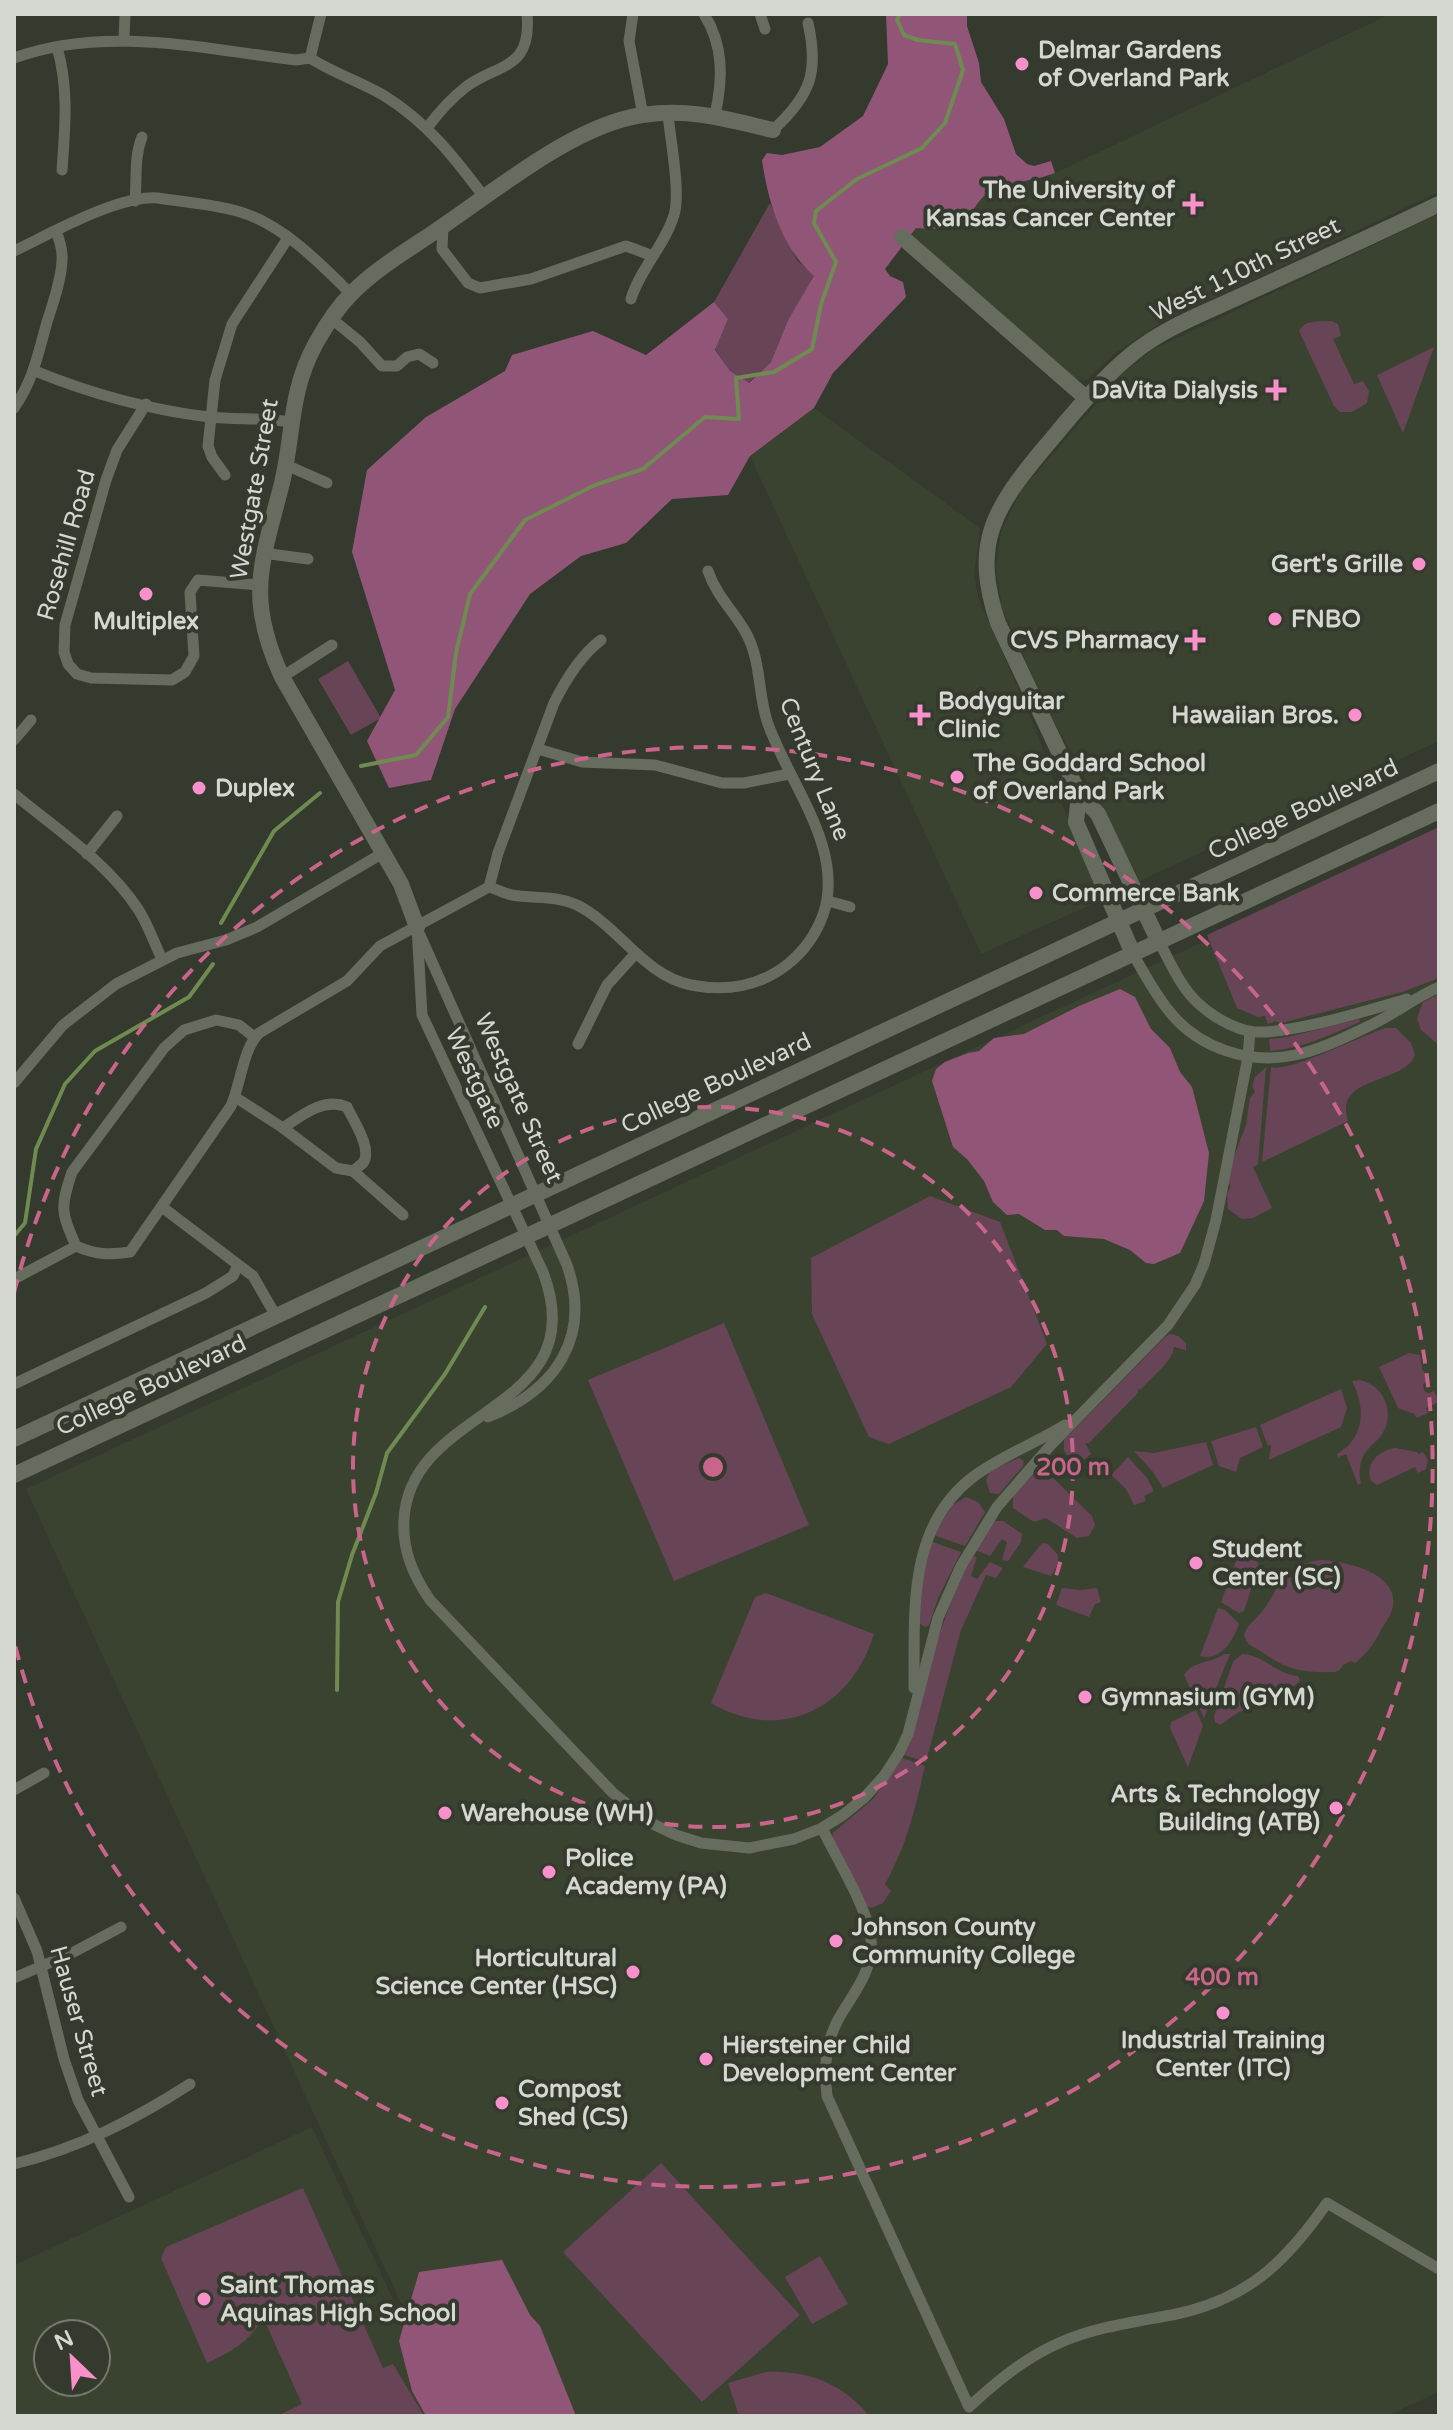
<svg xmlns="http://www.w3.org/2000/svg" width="1453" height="2430" font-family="'Varela Round',sans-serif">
  <rect width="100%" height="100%" fill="#343a2d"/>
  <g fill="#3a4330" fill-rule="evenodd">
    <path d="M1390,14H1439V192L1162,322L1115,353L1087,380L1075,379L911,236L916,228L935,230L991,191L1017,181H1035L1055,173Z"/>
    <path d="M1439,214V741L1140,881L1047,708L1002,608L996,568L1001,531L1021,491L1121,375L1152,350Z"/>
    <path d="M814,408L980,528L974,575L979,600L1032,720L1070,825L1104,899L981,954L750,456Z"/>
    <path d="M1439,832V2392L1387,2416H453L26,1489Z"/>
    <path d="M312,2127L448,2416H14V2265ZM48,2334H96V2382H48Z"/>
  </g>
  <g fill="#684457">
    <path d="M770,203L797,260L815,276L788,320L771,362L748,383L730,372L715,349L728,319L714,302Z"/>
    <path d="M1331,321L1338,324L1341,336L1333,339L1354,384L1363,381L1369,391L1367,403L1352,412H1340L1334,406L1299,331C1305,319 1319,322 1331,321Z"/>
    <path d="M1434,347L1403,433L1377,375Z"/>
    <path d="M348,661L381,718L351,735L318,679Z"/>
    <path d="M1439,827V978L1402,992L1281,1023L1275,1021L1268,1024L1265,1016L1258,1017L1237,1008L1207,935Z"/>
    <path d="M1439,994V1045L1421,1030L1417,1018L1423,1002Z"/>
    <path d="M1359,1019L1360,1022C1330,1035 1303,1048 1270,1051L1269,1039L1288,1037Z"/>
    <path d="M1385,1028H1396L1411,1043L1415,1055C1404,1085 1333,1075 1348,1121L1262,1162L1271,1067C1288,1073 1361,1036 1385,1028Z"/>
    <path d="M1266,1067L1258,1164L1253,1167L1272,1208L1253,1218L1242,1219L1228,1209L1227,1194L1231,1186L1228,1182L1233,1159L1246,1125L1250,1098L1255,1092L1252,1086L1255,1077Z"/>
    <path d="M930,1196L1000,1222L1047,1344L1011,1387L889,1444L869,1437L812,1314L811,1258Z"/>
    <path d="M724,1323L809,1525L674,1581L588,1380Z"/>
    <path d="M1170,1334L1178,1336L1186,1343V1350L1174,1347C1173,1361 1151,1378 1140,1390L1138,1388V1393L1089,1443H1085L1091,1454L1081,1462H1074L1064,1451V1440L1165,1337Z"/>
    <path d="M1409,1353L1420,1355L1422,1369L1430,1382L1423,1384L1424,1391L1429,1393L1434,1391L1439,1402L1426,1408L1428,1413L1417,1418L1414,1414L1398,1408L1379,1367Z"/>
    <path d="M1360,1380C1384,1385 1396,1414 1382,1434C1376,1443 1366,1448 1362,1459C1359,1467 1359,1475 1361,1483L1358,1485L1346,1454L1338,1457L1337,1454C1365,1438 1366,1408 1352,1381Z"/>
    <path d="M1341,1389L1347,1408L1341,1427L1269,1460L1271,1445L1268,1446L1260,1425Z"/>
    <path d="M1256,1427L1263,1447L1240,1458L1236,1472L1219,1466L1211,1441Z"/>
    <path d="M1206,1442L1213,1465L1163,1488L1153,1472L1134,1451L1154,1453Z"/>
    <path d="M1395,1448L1417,1452L1418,1454L1423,1452L1428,1460L1426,1469L1418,1473L1415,1467L1377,1485L1371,1481C1365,1463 1378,1451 1395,1448Z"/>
    <path d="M1128,1457L1147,1478L1154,1491L1144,1496L1146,1501L1134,1505L1126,1489L1111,1475Z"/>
    <path d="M1019,1458L1024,1461L1023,1466L999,1494L990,1493L986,1480L990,1472L998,1467Z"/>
    <path d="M1044,1462H1052L1062,1473L1052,1477L1092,1516L1095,1525L1089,1536L1077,1538L1046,1518L1034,1522L1013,1508V1495Z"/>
    <path d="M966,1497L978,1502L985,1512L965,1546L936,1536L934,1534L953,1505Z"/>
    <path d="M995,1521H1003L1022,1534L1021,1542L1008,1561L1002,1560L1007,1542L1002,1539L990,1556L975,1550Z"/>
    <path d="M930,1541L961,1552L938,1598L929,1625L925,1627L919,1623L918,1607Z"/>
    <path d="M1042,1543L1048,1544L1058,1555V1564L1051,1576L1023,1567Z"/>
    <path d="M1239,1553L1256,1558L1259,1565L1244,1611L1239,1613L1221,1602Z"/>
    <path d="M972,1556L977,1557L971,1576L977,1579L990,1562L1003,1568L996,1578L986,1575L961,1630L926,1762L904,1755C917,1730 919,1704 926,1678C938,1635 952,1596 972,1556Z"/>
    <path d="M1321,1560C1343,1561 1399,1572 1393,1606C1392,1613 1386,1622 1382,1628C1376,1641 1367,1654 1355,1663L1351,1661L1343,1665L1340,1670L1335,1672C1303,1673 1287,1670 1262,1652C1253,1646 1247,1646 1244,1635C1248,1623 1257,1619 1264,1609C1283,1582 1281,1566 1321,1560Z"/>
    <path d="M1062,1588L1081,1590L1097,1588L1101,1602L1095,1604L1089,1617L1056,1605Z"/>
    <path d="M766,1593L874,1634C851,1709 781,1744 711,1703L755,1597Z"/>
    <path d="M1218,1608L1225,1610L1239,1624C1233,1641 1220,1662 1200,1656Z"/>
    <path d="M1224,1654H1230L1204,1718L1184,1675C1193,1660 1211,1664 1224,1654Z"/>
    <path d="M1242,1654C1262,1654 1276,1674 1298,1676L1300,1681L1273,1702L1239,1712L1220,1725L1215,1722L1214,1716L1233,1662Z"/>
    <path d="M1196,1710L1203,1726L1188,1767L1170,1728L1171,1722Z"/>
    <path d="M902,1758L925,1766C915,1809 907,1845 885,1884L891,1891L883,1903L871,1908L865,1905L832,1837L833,1833L873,1799Z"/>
    <path d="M661,2163L800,2315L702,2402L563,2252Z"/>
    <path d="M303,2188L383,2368L393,2364L424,2416H277L302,2404L263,2317C251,2341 231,2352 207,2363L161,2258L166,2247Z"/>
    <path d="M820,2256L848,2304L812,2324L785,2277Z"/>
    <path d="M766,2372C806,2370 843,2383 869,2416H739L728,2383Z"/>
  </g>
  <g fill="#915677">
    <path d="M886,14H967V26L979,63L981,82L1004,119L1016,154L1027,164L1034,166L1051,161L1055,173C1035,181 1015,181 995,189C981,195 978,204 969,215C958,229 932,230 916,228L885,269L890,276L903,282L906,297L833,373L814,408L750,456L728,495L672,499L626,543L581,556L530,594L455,709L431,780L389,788L367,741L395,690L352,552L367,470L426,417L505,371L512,355L593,331L646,355L714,302L728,319L715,350L730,371L749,383L771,362L788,320L814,276C782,248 768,202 762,160L767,153L782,155L820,147L863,116L888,64Z"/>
    <path d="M1120,989L1135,997L1151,1029L1170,1048L1180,1072L1192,1087L1209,1153L1204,1201L1180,1253L1154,1264L1146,1263L1130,1250L1104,1239L1064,1236L1057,1230H1045L1019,1214L1007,1215L993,1202L984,1181L967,1159L953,1147L932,1081L936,1069L945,1062L968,1053L979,1051L994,1038L1024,1034L1079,1006Z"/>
    <path d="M502,2260L530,2315L540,2326L576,2416H426L412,2391L399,2341L419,2272Z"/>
  </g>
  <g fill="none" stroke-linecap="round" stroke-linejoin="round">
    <g stroke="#6f8b51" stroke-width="4">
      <path d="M361,766L416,755L448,717L456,653L470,594L525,520L595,485L643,469L705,417L739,419L736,378L774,372L812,349L821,304L836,262L814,223L816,211L857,179L922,148L945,123L963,70L955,44L918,40L904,35L897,20L900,14"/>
      <path d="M221,923L274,831L320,793"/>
      <path d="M14,1236L25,1223L36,1149L65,1084L95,1051L189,997L213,964"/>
      <path d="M337,1690L338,1602L352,1555L376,1493L387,1453L445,1374L485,1307"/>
    </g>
    <g stroke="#666d5f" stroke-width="11">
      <path d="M633,14L629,41L643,115"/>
      <path d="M704,14C724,46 723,79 715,115"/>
      <path d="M760,14L765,29"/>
      <path d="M124,40L125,14"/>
      <path d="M57,47C69,88 65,128 62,170"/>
      <path d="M14,58C105,25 203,49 296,60L310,58C333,73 359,81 383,95C426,121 455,158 484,197"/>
      <path d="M310,58L321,14"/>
      <path d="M427,128C438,113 453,97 467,86C500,63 532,69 527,14"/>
      <path d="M773,130C811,95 819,72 808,23"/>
      <path d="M135,201C137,178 134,157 142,137"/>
      <path d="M443,226L442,249L468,283L480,288L531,279L626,246L653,256"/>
      <path d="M14,251C50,234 118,195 158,198C184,202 212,204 237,211C281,223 320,263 351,294"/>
      <path d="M631,299C640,269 665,245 674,215C681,193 670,138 668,114"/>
      <path d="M332,319L360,342L382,366H397L407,357L419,354L433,363"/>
      <path d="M35,371C89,393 151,410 209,417C236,420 264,417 290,422"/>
      <path d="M146,404L117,450L106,480L65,625L64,652L68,664L77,674L91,678L172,680L185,672L194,656L190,592L198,580L259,585"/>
      <path d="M14,408C33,381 38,354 47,322C53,303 61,281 62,261C63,250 60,241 56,231"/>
      <path d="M286,465L327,483"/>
      <path d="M225,475L212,457L208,446L215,380L232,324L288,238"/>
      <path d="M263,553L308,559"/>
      <path d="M282,677L332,645"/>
      <path d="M14,740L31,720"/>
      <path d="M538,749L582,762L655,765L722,783H744L789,774"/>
      <path d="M14,794C56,829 107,862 138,909C148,924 154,943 162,959"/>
      <path d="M87,854L117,816"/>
      <path d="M489,887C496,889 504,893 512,895C535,899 555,895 577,905C619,926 643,975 691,985C727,992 759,987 788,964C804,951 816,934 823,915C846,849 788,783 767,721C758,693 761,660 746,633C733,610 717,597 708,571"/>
      <path d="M828,901L850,907"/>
      <path d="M417,927L422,1015L543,1272C596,1413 411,1404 404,1519C402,1550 413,1575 430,1600L613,1793L653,1824L676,1835L701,1843L749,1848L794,1839L822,1828L843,1815L864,1798L884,1776L899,1753L908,1734L938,1618L961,1566L997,1507L1050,1446L1168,1325L1195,1285L1204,1264L1216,1220L1248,1057L1250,1031"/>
      <path d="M420,935L567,1265C592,1337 556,1390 488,1417"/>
      <path d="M1159,942C1171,963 1180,987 1199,1004C1212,1016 1231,1027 1248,1031C1281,1038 1372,1009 1407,999"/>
      <path d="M1133,954C1144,973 1155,994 1169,1011C1198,1048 1249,1065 1295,1055C1323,1049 1350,1035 1375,1023C1397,1012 1416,997 1439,987"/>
      <path d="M254,1037L239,1025L216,1020L184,1030L164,1048L72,1172C60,1208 61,1212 76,1246C96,1255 109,1255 130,1252L231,1106C241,1083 243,1049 259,1033L347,981L380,946L489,887L498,853L554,703C565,681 581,655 601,640"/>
      <path d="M578,1044L607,985L636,953"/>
      <path d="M14,1083L63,1025L116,984L177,953L226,940L257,927L383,853"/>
      <path d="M235,1097L283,1128C302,1115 324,1097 347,1107C353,1120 373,1149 363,1163C362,1164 354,1170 353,1171L336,1168L283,1128"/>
      <path d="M353,1171L403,1215"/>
      <path d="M162,1207L253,1276L276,1316"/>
      <path d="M14,1279L76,1246"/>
      <path d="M14,1384L206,1293L233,1276L238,1265"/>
      <path d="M914,1688C915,1614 906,1528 973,1477C1001,1456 1036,1443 1065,1425"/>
      <path d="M14,1790L44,1773"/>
      <path d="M822,1828C835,1856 870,1912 871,1940C873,1972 854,1992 839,2018C825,2043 824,2068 827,2096L969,2407C997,2381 1025,2358 1059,2343C1095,2327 1134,2322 1172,2315C1247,2300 1285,2263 1327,2203L1439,2269"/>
      <path d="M14,1898L37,1951L64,2059L78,2100L129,2197"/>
      <path d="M14,1978L70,1954L121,1927"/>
      <path d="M14,2164C79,2148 134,2120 190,2084"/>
    </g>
    <g stroke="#666d5f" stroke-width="16">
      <path d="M902,237L1086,398"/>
      <path d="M1079,794L1076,822L1133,954"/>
      <path d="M417,927L401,884L282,677C245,597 262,562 282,483C294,433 289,392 316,343C325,327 337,308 351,294C377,267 412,248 443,226C499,188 575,125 642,115C693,108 725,119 773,130"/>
      <path d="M1159,942L1098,814L1079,794L998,623C971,543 994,508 1045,447C1072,415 1099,381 1132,354C1165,327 1207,312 1245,294C1310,264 1375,235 1439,204"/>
      <path d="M14,1439L1439,771"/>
      <path d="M14,1475L1439,811"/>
    </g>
  </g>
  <g fill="none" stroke="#c9658a" stroke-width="4" stroke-dasharray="14 10">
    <circle cx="713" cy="1467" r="360"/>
    <path d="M14 1293A720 720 0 1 1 14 1641"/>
  </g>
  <g fill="#f890cb" stroke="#343a2d" stroke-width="3">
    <circle cx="1022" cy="64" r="8"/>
    <path d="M1189 192h8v8h8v8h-8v8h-8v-8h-8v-8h8z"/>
    <path d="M1272 378h8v8h8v8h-8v8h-8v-8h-8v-8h8z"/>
    <circle cx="1419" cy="564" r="8"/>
    <circle cx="146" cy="594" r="8"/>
    <circle cx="1275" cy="619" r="8"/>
    <path d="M1191 628h8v8h8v8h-8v8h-8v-8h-8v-8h8z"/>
    <path d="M916 703h8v8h8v8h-8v8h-8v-8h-8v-8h8z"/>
    <circle cx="1355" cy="715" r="8"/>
    <circle cx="957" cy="777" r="8"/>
    <circle cx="199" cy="788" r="8"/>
    <circle cx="1036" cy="893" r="8"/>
    <circle cx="1196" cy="1563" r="8"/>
    <circle cx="1085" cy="1697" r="8"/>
    <circle cx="1336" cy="1808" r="8"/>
    <circle cx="445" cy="1813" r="8"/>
    <circle cx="549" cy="1872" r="8"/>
    <circle cx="836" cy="1941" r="8"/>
    <circle cx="633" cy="1972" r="8"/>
    <circle cx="1223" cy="2013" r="8"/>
    <circle cx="706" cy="2059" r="8"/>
    <circle cx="502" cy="2103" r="8"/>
    <circle cx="204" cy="2299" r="8"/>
  </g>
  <g text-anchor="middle" stroke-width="8" stroke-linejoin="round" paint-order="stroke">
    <g font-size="24" font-weight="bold" fill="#d4d8d0" stroke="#343a2d" text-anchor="start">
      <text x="1038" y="58">Delmar Gardens<tspan x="1038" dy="28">of Overland Park</tspan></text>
      <text x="1175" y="198" text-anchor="end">The University of<tspan x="1175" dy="28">Kansas Cancer Center</tspan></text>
      <text x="1258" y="398" text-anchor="end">DaVita Dialysis</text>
      <text x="1403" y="572" text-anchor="end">Gert's Grille</text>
      <text x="1291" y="627">FNBO</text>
      <text x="146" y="629" text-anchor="middle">Multiplex</text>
      <text x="1179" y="648" text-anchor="end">CVS Pharmacy</text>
      <text x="938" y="709">Bodyguitar<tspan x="938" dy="28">Clinic</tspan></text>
      <text x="1339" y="723" text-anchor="end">Hawaiian Bros.</text>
      <text x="973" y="771">The Goddard School<tspan x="973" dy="28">of Overland Park</tspan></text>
      <text x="215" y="796">Duplex</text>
      <text x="1052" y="901">Commerce Bank</text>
      <text x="1212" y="1557">Student<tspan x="1212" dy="28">Center (SC)</tspan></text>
      <text x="1101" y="1705">Gymnasium (GYM)</text>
      <text x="1320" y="1802" text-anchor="end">Arts &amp; Technology<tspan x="1320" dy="28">Building (ATB)</tspan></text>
      <text x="461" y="1821">Warehouse (WH)</text>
      <text x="565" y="1866">Police<tspan x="565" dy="28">Academy (PA)</tspan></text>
      <text x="852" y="1935">Johnson County<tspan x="852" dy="28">Community College</tspan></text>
      <text x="617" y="1966" text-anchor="end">Horticultural<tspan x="617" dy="28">Science Center (HSC)</tspan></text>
      <text x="1223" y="2048" text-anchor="middle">Industrial Training<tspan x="1223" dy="28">Center (ITC)</tspan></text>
      <text x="722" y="2053">Hiersteiner Child<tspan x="722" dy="28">Development Center</tspan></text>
      <text x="518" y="2097">Compost<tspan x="518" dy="28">Shed (CS)</tspan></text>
      <text x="220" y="2293">Saint Thomas<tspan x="220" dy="28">Aquinas High School</tspan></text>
    </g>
    <g font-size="24" fill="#d4d8d0" stroke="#343a2d">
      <text transform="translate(1245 269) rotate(-26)" y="8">West 110th Street</text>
      <text transform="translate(254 489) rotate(-80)" y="8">Westgate Street</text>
      <text transform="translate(66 545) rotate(-74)" y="8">Rosehill Road</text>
      <text transform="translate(815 769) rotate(68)" y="8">Century Lane</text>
      <text transform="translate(1303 809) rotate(-25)" y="8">College Boulevard</text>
      <text transform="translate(475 1078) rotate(65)" y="8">Westgate</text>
      <text transform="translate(716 1083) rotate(-25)" y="8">College Boulevard</text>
      <text transform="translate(519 1098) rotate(66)" y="8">Westgate Street</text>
      <text transform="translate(151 1385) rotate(-25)" y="8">College Boulevard</text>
      <text transform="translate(79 2021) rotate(74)" y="8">Hauser Street</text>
    </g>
  </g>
  <circle cx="713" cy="1467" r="12" fill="#c9658a" stroke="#343a2d" stroke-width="4"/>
  <g font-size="24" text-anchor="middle" font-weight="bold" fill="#c9658a" stroke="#343a2d" stroke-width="8" stroke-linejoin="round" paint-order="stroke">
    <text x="1073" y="1475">200 m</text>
    <text x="1222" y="1985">400 m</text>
  </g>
  <rect width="1453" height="2430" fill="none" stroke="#d4d8d0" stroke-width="32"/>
  <g transform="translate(72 2358) rotate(335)"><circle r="38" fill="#343a2d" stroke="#74796e" stroke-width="2"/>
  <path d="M0-6L14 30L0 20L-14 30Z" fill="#f890cb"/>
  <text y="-12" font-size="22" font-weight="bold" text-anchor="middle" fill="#d4d8d0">N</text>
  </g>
</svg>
